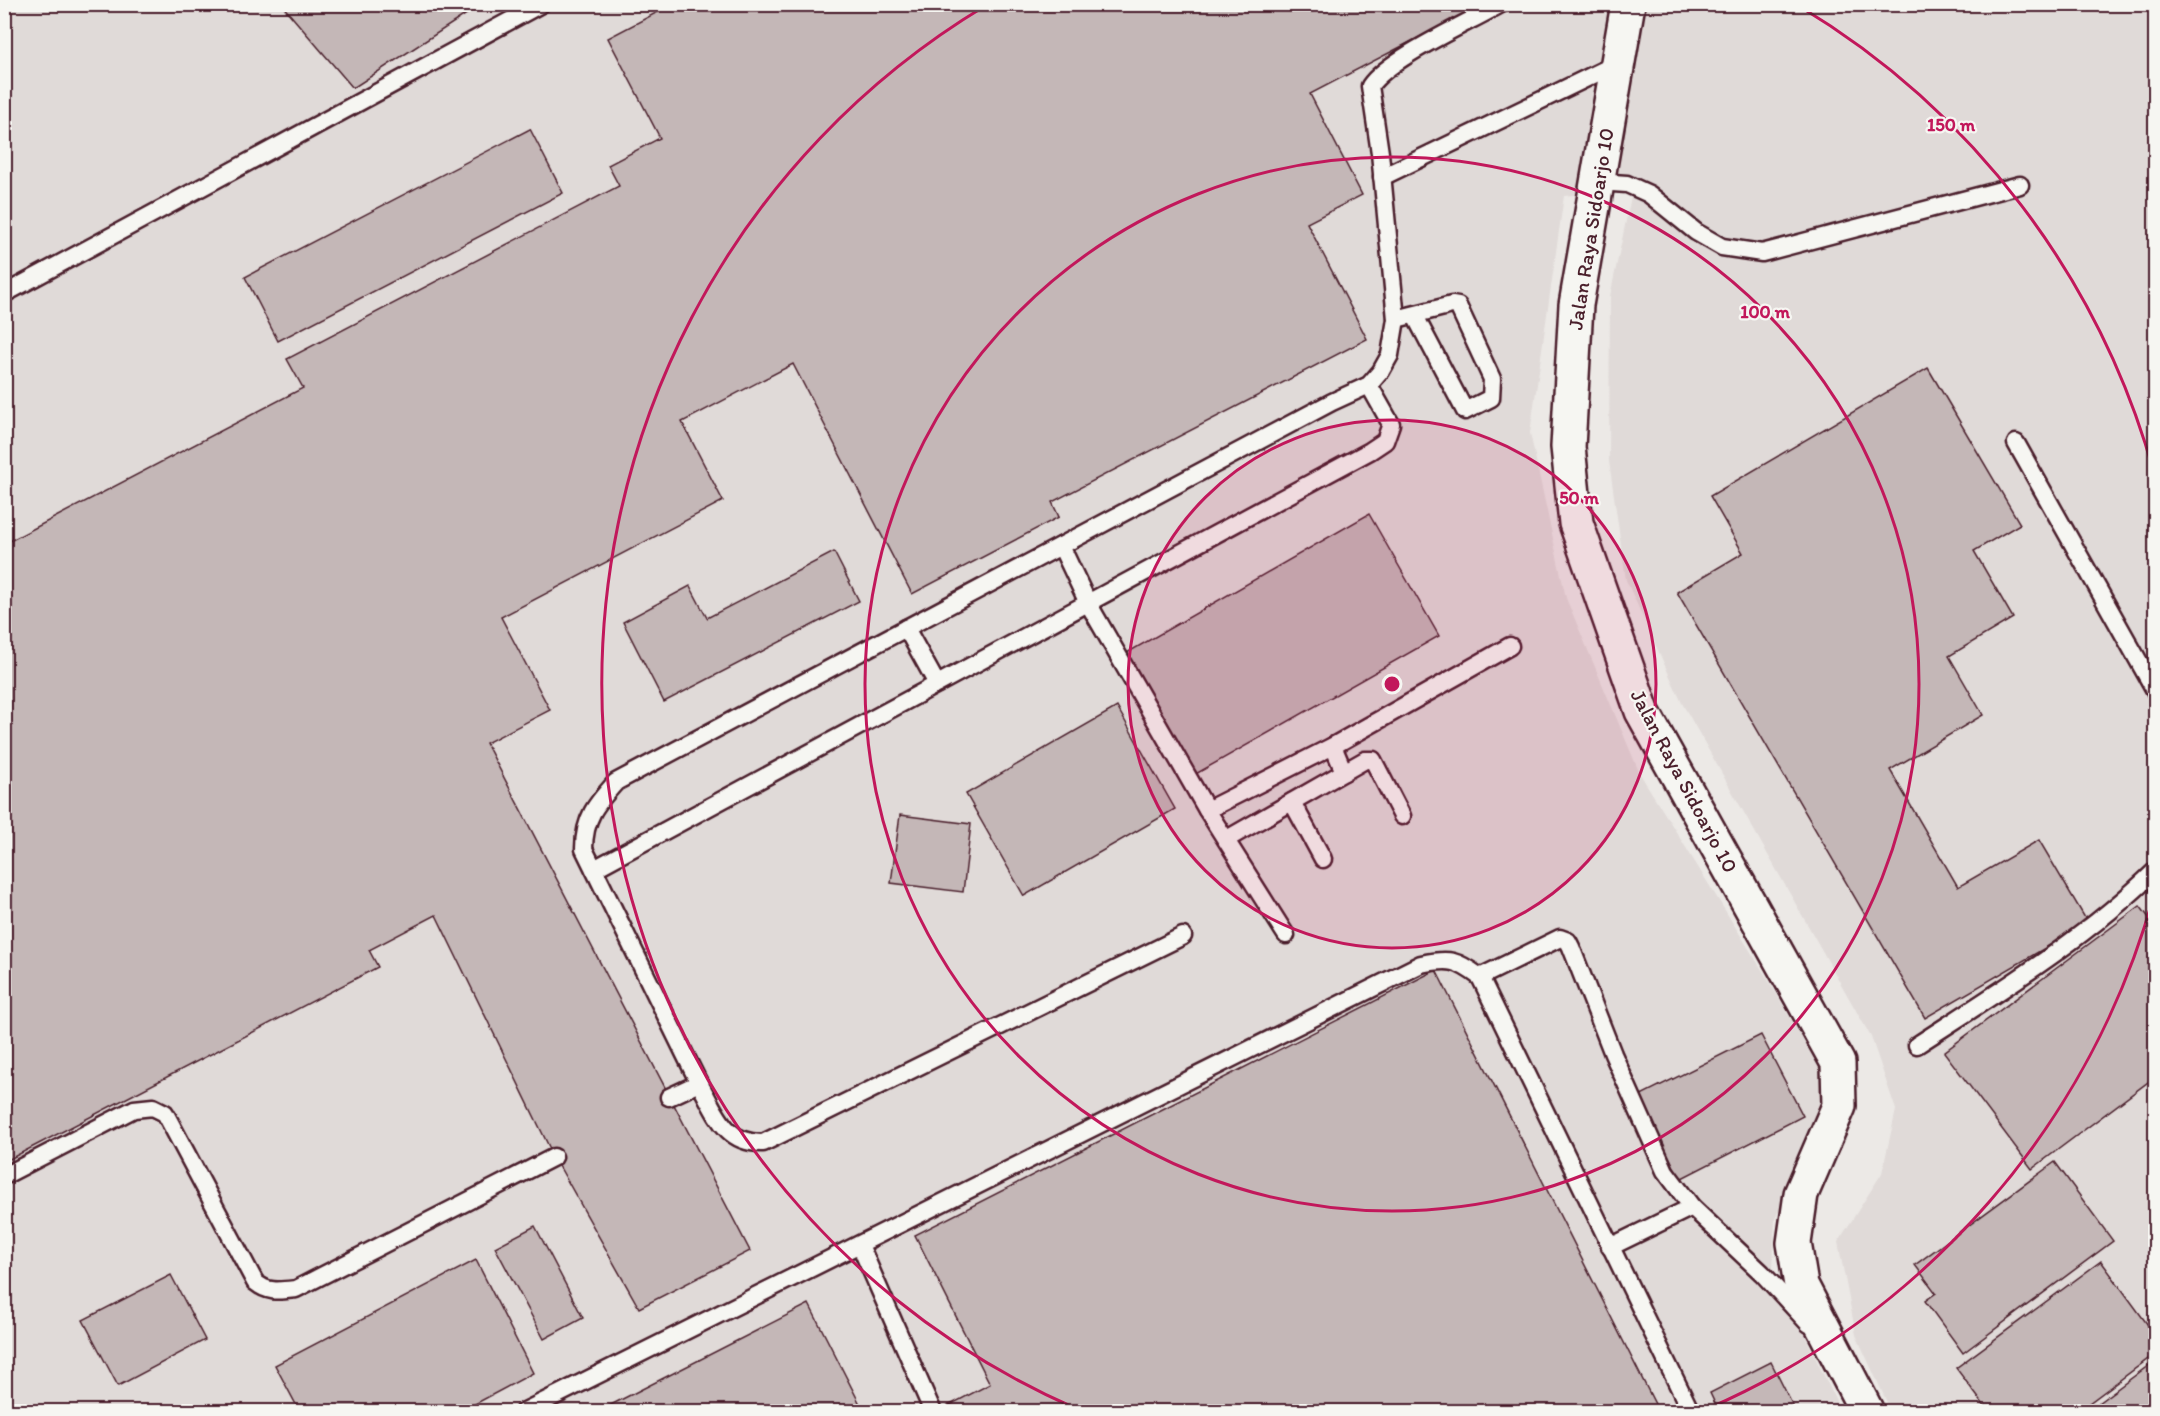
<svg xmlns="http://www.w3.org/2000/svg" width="2160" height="1416" font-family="Itim,sans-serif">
  <rect width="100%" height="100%" fill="#ece9e6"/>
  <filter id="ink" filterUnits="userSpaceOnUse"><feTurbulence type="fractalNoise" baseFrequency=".0167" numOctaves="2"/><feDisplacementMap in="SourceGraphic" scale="12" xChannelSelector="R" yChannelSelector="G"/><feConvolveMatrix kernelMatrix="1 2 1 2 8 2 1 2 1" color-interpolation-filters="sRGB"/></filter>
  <g filter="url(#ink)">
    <path fill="#e0dad8" d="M5,5H2155V1411H1891L1856,1335L1838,1242L1882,1173L1896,1110L1871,1037L1682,703L1626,580L1609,461L1610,296L1633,188L1564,196L1530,433L1566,598L1640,774L1769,981L1826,1080L1824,1117L1775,1219L1773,1269L1841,1411L5,1412Z"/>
    <g fill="#c4b7b7" stroke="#4a1f2b" stroke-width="1.5">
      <path d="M281,4H482L353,88Z"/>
      <path d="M673,4H1483L1310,94L1362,195L1307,223L1367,339L1052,502L1059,517L912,594L793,364L682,422L723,501L501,617L550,710L486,743L750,1251L639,1308L554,1157L436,915L369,950L378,967L4,1162V544L303,388L287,359L619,186L608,165L660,138L608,38Z"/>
      <path d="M530,129L563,193L278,341L245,277Z"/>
      <path d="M1928,368L2020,524L1974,551L2013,618L1949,656L1983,715L1890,770L1958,887L2039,840L2088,923L1925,1018L1677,592L1743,553L1710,496Z"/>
      <path d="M1369,514L1439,636L1194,775L1125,654Z"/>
      <path d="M834,552L859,601L664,702L623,622L690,586L707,618Z"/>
      <path d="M1117,707L1175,809L1024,896L966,794Z"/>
      <path d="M900,815L971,824L963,892L891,883Z"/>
      <path d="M2140,906L2156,927V1076L2032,1169L1944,1052Z"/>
      <path d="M1436,970L1659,1412H946L944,1408L990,1384L915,1235Z"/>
      <path d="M1761,1035L1803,1116L1680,1179L1639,1096Z"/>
      <path d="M2055,1162L2113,1241L1963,1353L1925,1301L1936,1293L1915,1265Z"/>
      <path d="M535,1226L583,1318L544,1339L495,1247Z"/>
      <path d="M476,1260L533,1373L460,1412H300L275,1365Z"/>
      <path d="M2101,1261L2156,1336V1353L2077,1412H1989L1956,1368Z"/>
      <path d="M171,1275L205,1340L118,1386L83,1320Z"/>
      <path d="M809,1304L864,1412H597Z"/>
      <path d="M2156,1360V1412H2086Z"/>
      <path d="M1771,1362L1796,1412H1719L1710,1393Z"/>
    </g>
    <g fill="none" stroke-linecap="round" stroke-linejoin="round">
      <g stroke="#4a1f2b" stroke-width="21">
        <g id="lane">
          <path d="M1382,177L1618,63"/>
          <path d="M1598,182L1627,184L1649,194L1696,232L1722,247L1762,253L2020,185"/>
          <path d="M4,294L541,4"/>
          <path d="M1396,319L1452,305L1458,306L1492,379L1491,398L1465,411L1415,316"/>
          <path d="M2016,443L2156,692"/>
          <path d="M1061,546L1088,603L1207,810L1333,746L1510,646"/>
          <path d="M906,628L937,684"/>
          <path d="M1344,772L1365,760H1373L1402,816"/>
          <path d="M1292,802L1323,859"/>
          <path d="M1207,810L1286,935"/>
          <path d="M1227,839L1344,772L1333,746"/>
          <path d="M594,869L1370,451L1385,441L1391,424L1369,385"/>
          <path d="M1480,977L1691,1412"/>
          <path d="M1917,1045C2000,991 2085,939 2156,870"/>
          <path d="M699,1083L584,849C584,818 596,804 616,782L1332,402L1369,385L1381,371L1390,355L1396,319L1380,153L1370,86C1389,58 1468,23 1501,4"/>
          <path d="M669,1097L699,1083C716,1112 724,1144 763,1143L1183,936"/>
          <path d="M4,1176L134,1109L153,1107L165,1113L255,1282C268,1293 279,1291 296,1289L554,1157"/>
          <path d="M860,1245L933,1412"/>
          <path d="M1610,1247L1692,1207"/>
          <path d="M523,1412L1421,964C1450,958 1457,960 1480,977L1560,938L1568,941L1571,947L1613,1054L1665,1171L1692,1207L1762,1273L1809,1324"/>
        </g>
      </g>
      <g stroke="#4a1f2b" stroke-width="38">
        <path id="secondary" d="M1628,4L1576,305L1568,447L1576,523L1642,711L1838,1063L1839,1106L1801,1194L1794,1243L1801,1285L1867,1412"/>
      </g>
      <use href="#lane" stroke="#f6f6f2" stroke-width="16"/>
      <use href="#secondary" stroke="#f6f6f2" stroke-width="33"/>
    </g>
  </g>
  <circle cx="1392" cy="684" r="264" fill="#c2185b" fill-opacity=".12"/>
  <g fill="none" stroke="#c2185b" stroke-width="3">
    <circle cx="1392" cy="684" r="264"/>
    <circle cx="1392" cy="684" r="527"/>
    <path d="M2154 895A791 791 0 0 1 1707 1409M1077 1409A791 791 0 0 1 985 6M1799 6A791 791 0 0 1 2154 473"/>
  </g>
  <g text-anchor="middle" stroke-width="4.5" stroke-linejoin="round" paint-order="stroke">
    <g font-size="21" fill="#4a1f2b" stroke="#f6f6f2">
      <text transform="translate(1591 229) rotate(-81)" y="7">Jalan Raya Sidoarjo 10</text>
      <text transform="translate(1684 781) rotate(62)" y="7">Jalan Raya Sidoarjo 10</text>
    </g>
  </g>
  <circle cx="1392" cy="684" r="9" fill="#c2185b" stroke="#f6f6f2" stroke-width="3"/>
  <g font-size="18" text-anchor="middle" font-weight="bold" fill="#c2185b" stroke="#f6f6f2" stroke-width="4.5" stroke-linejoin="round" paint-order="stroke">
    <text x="1951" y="131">150 m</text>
    <text x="1765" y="318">100 m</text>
    <text x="1579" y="504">50 m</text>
  </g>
  <rect width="2160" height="1416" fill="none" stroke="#f6f6f2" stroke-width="24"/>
  <rect x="12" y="12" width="2136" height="1392" fill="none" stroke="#4a1f2b" stroke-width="2" filter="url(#ink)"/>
</svg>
